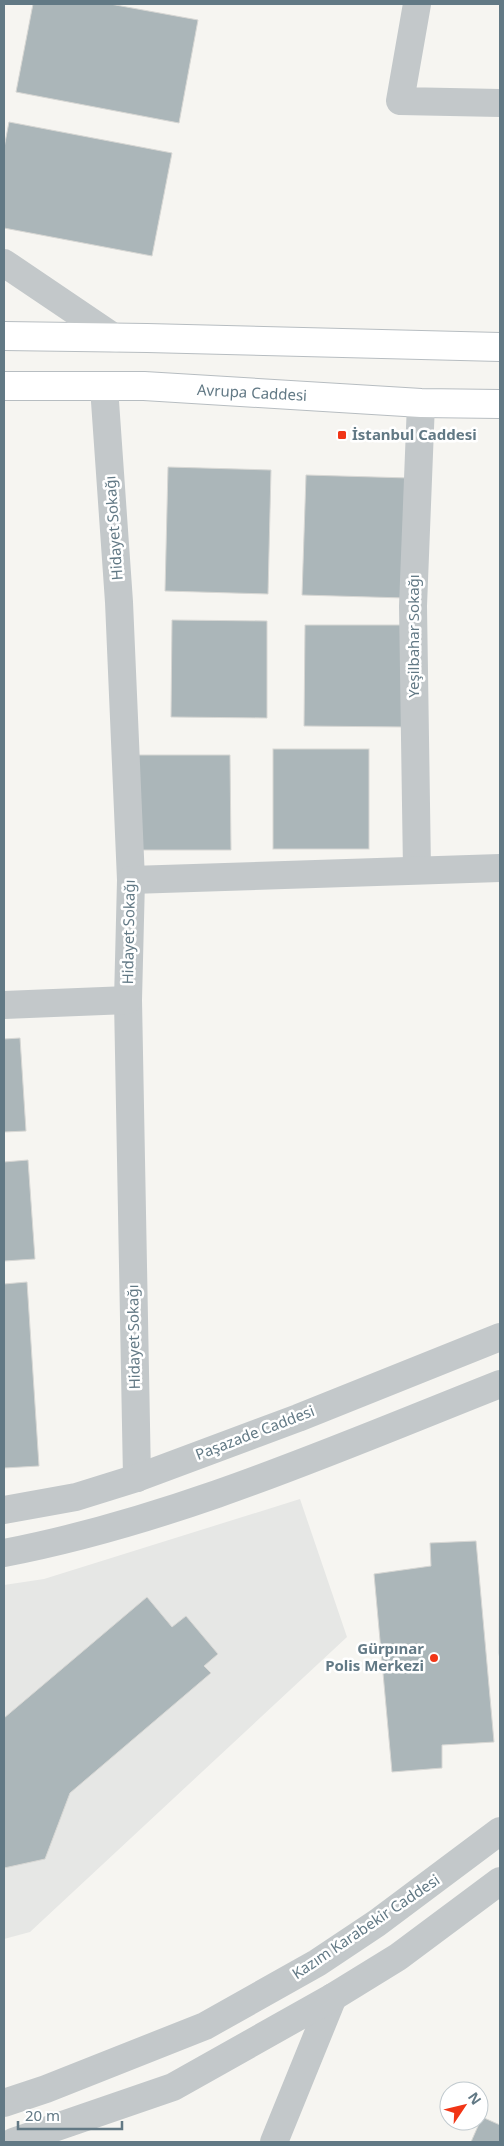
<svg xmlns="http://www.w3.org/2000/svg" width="504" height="2146" font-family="'Noto Sans',sans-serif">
  <rect width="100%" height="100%" fill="#f6f5f1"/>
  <g fill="#e6e7e5">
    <path d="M300,1499L347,1637L30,1932L4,1939V1585L44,1579Z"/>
    <path d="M500,1508V1660L498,1653Z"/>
  </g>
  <g fill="#abb6b9" stroke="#d7d7d4">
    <path d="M33,4H110L198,20L179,123L16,92Z"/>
    <path d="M9,122L172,153L152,256L4,228V148Z"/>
    <path d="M168,467L271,470L268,594L165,591Z"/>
    <path d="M306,475L409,478L405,598L302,595Z"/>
    <path d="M172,620L267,621V718L171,717Z"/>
    <path d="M305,625H407V727L304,726Z"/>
    <rect x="273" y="749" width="96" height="100"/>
    <path d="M136,755H230L231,850H136Z"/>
    <path d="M20,1038L26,1131L4,1132V1039Z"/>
    <path d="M28,1160L35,1259L4,1261V1162Z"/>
    <path d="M27,1282L39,1466L4,1468V1284Z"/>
    <path d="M476,1541L494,1742L442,1745V1768L392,1772L374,1574L431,1566L430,1543Z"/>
    <path d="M147,1597L172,1627L186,1616L218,1654L204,1666L211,1673L70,1793L45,1859L4,1868V1718Z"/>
    <path d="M482,2117L500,2125V2142H471Z"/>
  </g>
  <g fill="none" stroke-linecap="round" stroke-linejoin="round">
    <g stroke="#b7bdc1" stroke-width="30">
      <g id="secondary">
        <path d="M4,336L147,338L500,347"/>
        <path d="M4,386H144L421,403L500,404"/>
      </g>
    </g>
    <g stroke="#c3c8ca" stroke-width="28">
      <path d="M417,4L400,101L500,103"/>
      <path d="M104,387L119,602L131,880L128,1000L137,1478"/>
      <path d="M417,870L413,606L421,403"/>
      <path d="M131,880L500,868"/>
      <path d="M4,1005L128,1000"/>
      <path d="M274,2142L333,1997"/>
    </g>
    <g stroke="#c3c8ca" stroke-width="28">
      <path d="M4,263L115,338"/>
      <path d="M4,1510L76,1497L137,1478L298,1418L500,1337"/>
      <path d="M4,1553C176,1520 338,1448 500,1384"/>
      <path d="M4,2103L46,2089L205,2026L317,1963L377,1923L500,1831"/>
      <path d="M13,2142L173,2087L333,1997L398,1957L500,1881"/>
    </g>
    <use href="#secondary" stroke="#fff" stroke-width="28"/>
  </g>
  <g fill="#f13516" stroke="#fff" stroke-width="2">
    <rect x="337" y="430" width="10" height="10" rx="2.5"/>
    <circle cx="434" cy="1658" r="5"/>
  </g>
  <g text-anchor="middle" stroke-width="5" stroke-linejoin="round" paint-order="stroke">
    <g font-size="15" fill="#627985" stroke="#fff">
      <text transform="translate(252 393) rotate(3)" y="5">Avrupa Caddesi</text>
      <text transform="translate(114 528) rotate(-94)" y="5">Hidayet Sokağı</text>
      <text transform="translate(414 636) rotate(-90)" y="5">Yeşilbahar Sokağı</text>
      <text transform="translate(129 932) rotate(-89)" y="5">Hidayet Sokağı</text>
      <text transform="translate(134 1337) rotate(-91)" y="5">Hidayet Sokağı</text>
      <text transform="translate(255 1433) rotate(-21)" y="5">Paşazade Caddesi</text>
      <text transform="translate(366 1927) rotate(-34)" y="5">Kazım Karabekir Caddesi</text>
    </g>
    <g font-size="15" font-weight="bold" fill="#627985" stroke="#fff" text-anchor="start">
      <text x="352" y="440">İstanbul Caddesi</text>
      <text x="424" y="1654" text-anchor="end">Gürpınar<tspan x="424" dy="17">Polis Merkezi</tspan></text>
    </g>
  </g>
  <rect width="504" height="2146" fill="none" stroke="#627985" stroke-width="10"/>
  <g transform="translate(464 2106) rotate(55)"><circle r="24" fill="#ffffff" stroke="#c0c9ce"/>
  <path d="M0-4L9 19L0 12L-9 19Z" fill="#f13516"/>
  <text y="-8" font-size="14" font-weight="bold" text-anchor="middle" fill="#627985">N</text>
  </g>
  <path d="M18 2121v8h104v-8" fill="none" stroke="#627985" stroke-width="2.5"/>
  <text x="25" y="2121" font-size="15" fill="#627985" stroke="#ffffff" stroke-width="4" paint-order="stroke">20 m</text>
</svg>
